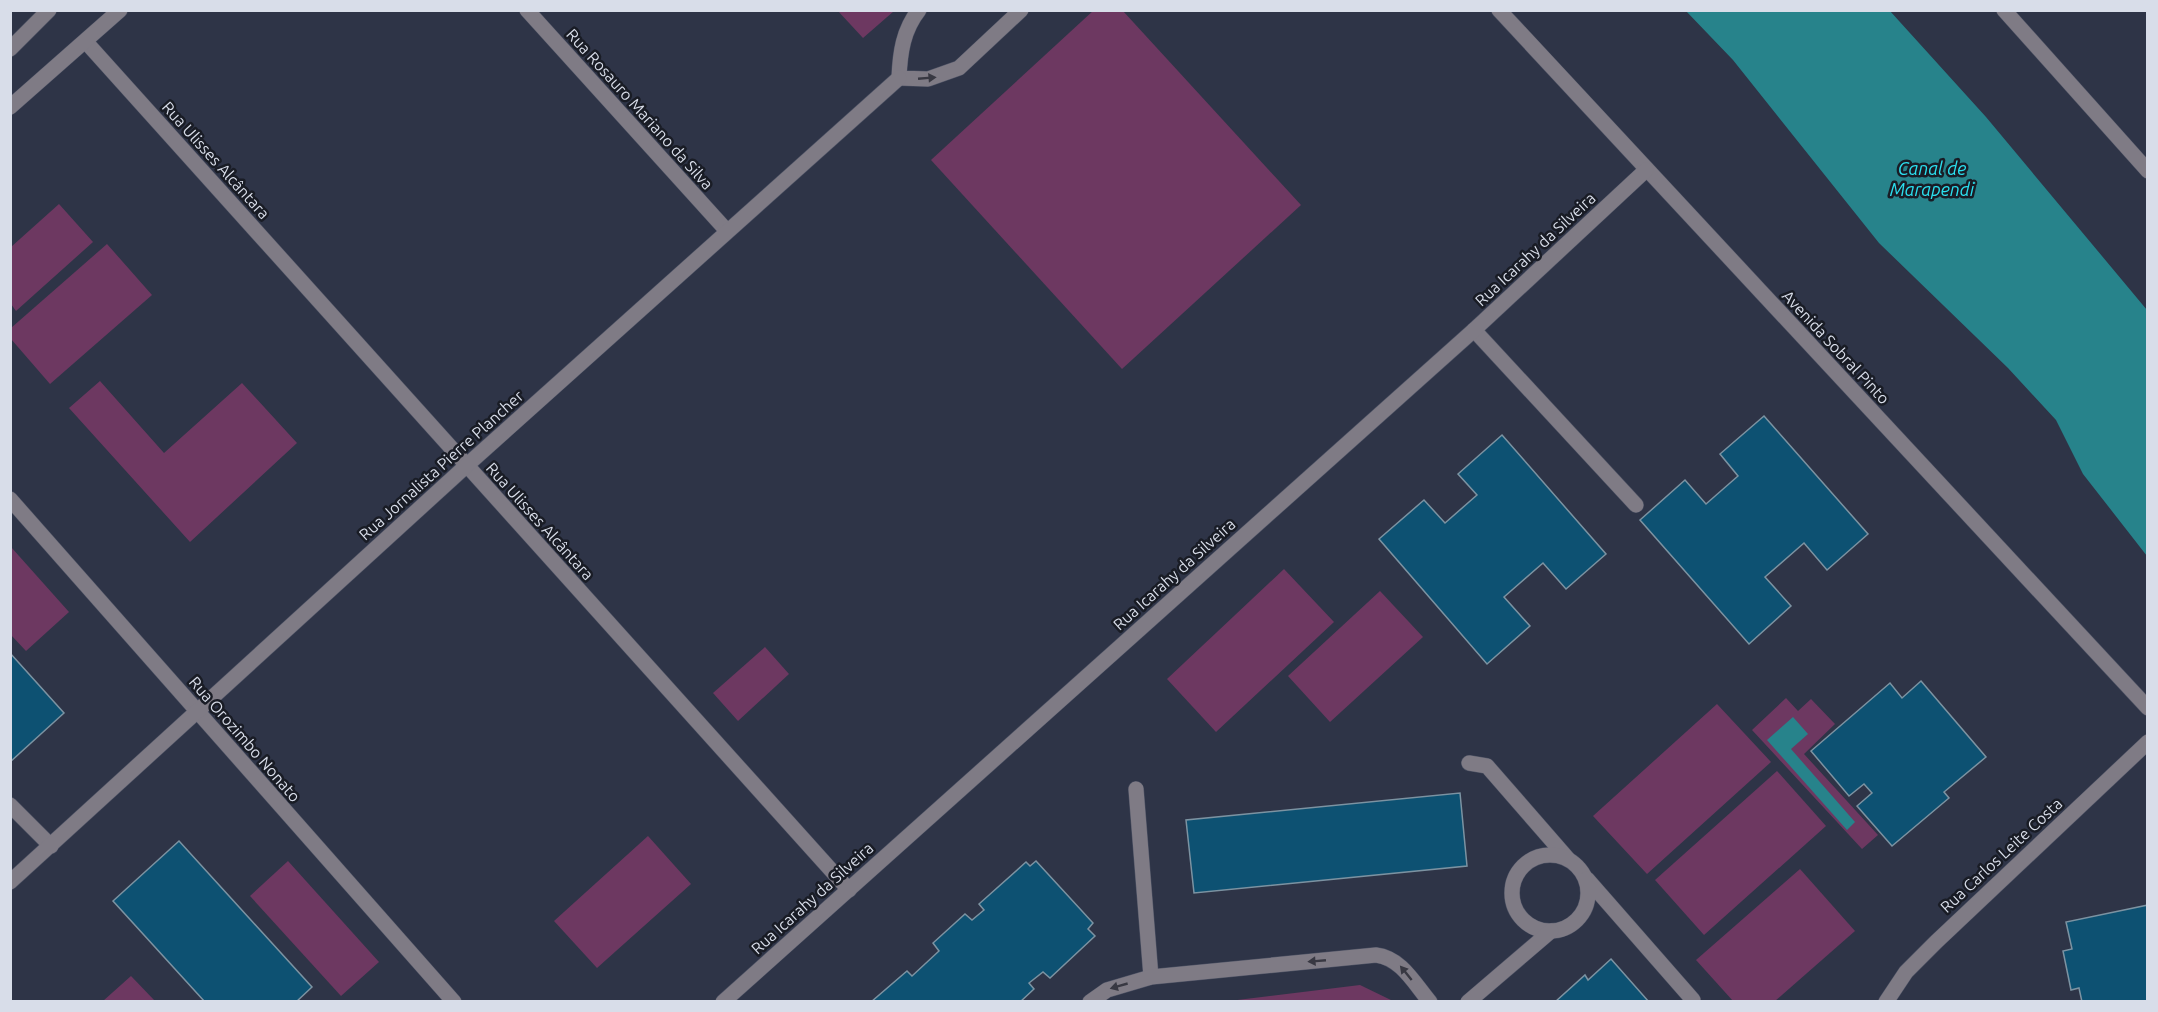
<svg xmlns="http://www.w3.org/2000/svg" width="2158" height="1012" font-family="Ubuntu,sans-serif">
  <rect width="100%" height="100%" fill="#2e3447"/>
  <g fill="#6d3861">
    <path d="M1094,10L1123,11L1301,205L1122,369L931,160Z"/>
    <path d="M838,11H894L863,38Z"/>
    <path d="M59,204L93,242L16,311L11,304V247Z"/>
    <path d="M107,244L152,295L50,384L11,339V328Z"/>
    <path d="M100,381L164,453L242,383L297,443L190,542L69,408Z"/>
    <path d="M11,547L69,612L26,651L11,635Z"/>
    <path d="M1284,569L1334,622L1216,732L1167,679Z"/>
    <path d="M1380,591L1423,637L1330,722L1288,676Z"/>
    <path d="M765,647L789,674L738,721L713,693Z"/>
    <path d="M1786,698L1798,711L1811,699L1835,724L1804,754L1878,835L1862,849L1752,730Z"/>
    <path d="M1717,704L1771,762L1647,874L1593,816Z"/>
    <path d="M1777,771L1826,826L1704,935L1655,880Z"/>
    <path d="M648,836L691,884L597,968L554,921Z"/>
    <path d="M288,861L379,962L341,996L250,896Z"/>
    <path d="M1800,869L1855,931L1775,1001H1733L1696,960Z"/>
    <path d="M131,976L155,1001H103Z"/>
    <path d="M1360,985L1393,1001H1229Z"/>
  </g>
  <g fill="#27838b">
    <path d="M1686,11H1890L1986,117L2147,310V556L2083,474L2056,420L2008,368L1879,243L1733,60Z"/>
    <path d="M1793,717L1808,734L1791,749L1855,822L1847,830L1767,740Z"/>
  </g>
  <g fill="#0d5172" stroke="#7c93a2" stroke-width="1.5">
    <path d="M1764,416L1868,534L1827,570L1804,543L1765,577L1791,606L1749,644L1640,520L1685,480L1706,504L1738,476L1720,454Z"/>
    <path d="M1502,435L1606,554L1566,589L1543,563L1504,597L1530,626L1487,664L1379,539L1424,500L1445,523L1477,495L1458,474Z"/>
    <path d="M10,653L64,713L10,762Z"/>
    <path d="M1921,681L1986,757L1944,792L1949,798L1892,846L1857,806L1872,793L1864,784L1849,796L1811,751L1890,683L1902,698Z"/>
    <path d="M1460,793L1467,866L1194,893L1186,820Z"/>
    <path d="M179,841L312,987L296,1002H205L113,901Z"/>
    <path d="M1036,861L1093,923L1088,929L1095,936L1050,978L1043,972L1029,983L1034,989L1020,1002H871L907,971L912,976L939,951L933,943L965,914L972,920L984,910L979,904L1026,862L1030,866Z"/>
    <path d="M2148,905V1002H2082L2079,988L2071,990L2063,951L2072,949L2066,922Z"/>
    <path d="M1611,959L1649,1002H1555L1585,975L1588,980Z"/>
  </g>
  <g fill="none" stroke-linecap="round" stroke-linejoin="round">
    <g stroke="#4d5264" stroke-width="16">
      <g id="minor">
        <path d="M527,10L727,231"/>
        <path d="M919,10C903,30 900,53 899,78L928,79L959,68L1021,10"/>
        <path d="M1499,10L2148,708"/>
        <path d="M2004,10L2148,171"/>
        <path d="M86,42L849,890"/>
        <path d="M10,49L49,10"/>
        <path d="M10,107L120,10"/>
        <path d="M1474,330L1636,505"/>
        <path d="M10,499L454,1002"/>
        <path d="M1469,763L1487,766L1568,859"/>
        <path d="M1136,789L1151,977"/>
        <path d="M10,805L51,846"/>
        <circle cx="1550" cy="893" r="38"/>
        <path d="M1587,879L1693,1000"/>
        <path d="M10,882L466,466L899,78"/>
        <path d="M723,1002L1474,330L1646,170"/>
        <path d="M1090,1002L1107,990L1151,977L1376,955C1401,958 1414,983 1430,1002"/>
        <path d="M1468,1002L1551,931"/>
        <path d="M1886,1002L1906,972L1936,942L2148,742"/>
      </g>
    </g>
    <use href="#minor" stroke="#7f7b85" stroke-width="15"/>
  </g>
  <defs><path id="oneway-solid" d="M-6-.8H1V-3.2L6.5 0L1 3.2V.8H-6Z" transform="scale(1.5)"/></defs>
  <g fill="#383842">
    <use href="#oneway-solid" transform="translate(927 78) rotate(-5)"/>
    <use href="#oneway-solid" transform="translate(1317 961) rotate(175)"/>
    <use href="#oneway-solid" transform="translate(1406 973) rotate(-129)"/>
    <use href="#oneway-solid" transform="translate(1119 986) rotate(164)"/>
  </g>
  <g text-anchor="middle" stroke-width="5" stroke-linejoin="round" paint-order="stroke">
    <g font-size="16" fill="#d8dde9" stroke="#191c25">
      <text transform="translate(640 109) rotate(48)" y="6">Rua Rosauro Mariano da Silva</text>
      <text transform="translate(216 160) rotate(48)" y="6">Rua Ulisses Alcântara</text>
      <text transform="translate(1535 249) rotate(-43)" y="6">Rua Icarahy da Silveira</text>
      <text transform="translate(1836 347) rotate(47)" y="6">Avenida Sobral Pinto</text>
      <text transform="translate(441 465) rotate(-42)" y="6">Rua Jornalista Pierre Plancher</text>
      <text transform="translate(540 521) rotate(48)" y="6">Rua Ulisses Alcântara</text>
      <text transform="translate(1174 574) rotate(-42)" y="6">Rua Icarahy da Silveira</text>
      <text transform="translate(245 739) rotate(49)" y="6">Rua Orozimbo Nonato</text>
      <text transform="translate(2001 855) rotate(-43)" y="6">Rua Carlos Leite Costa</text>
      <text transform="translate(812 898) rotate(-42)" y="6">Rua Icarahy da Silveira</text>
    </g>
    <g font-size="18" font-style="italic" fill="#2be0ef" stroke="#191c25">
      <text x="1932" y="175">Canal de<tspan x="1932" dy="21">Marapendi</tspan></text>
    </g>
  </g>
  <rect width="2158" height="1012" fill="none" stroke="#d8dde9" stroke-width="24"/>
</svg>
